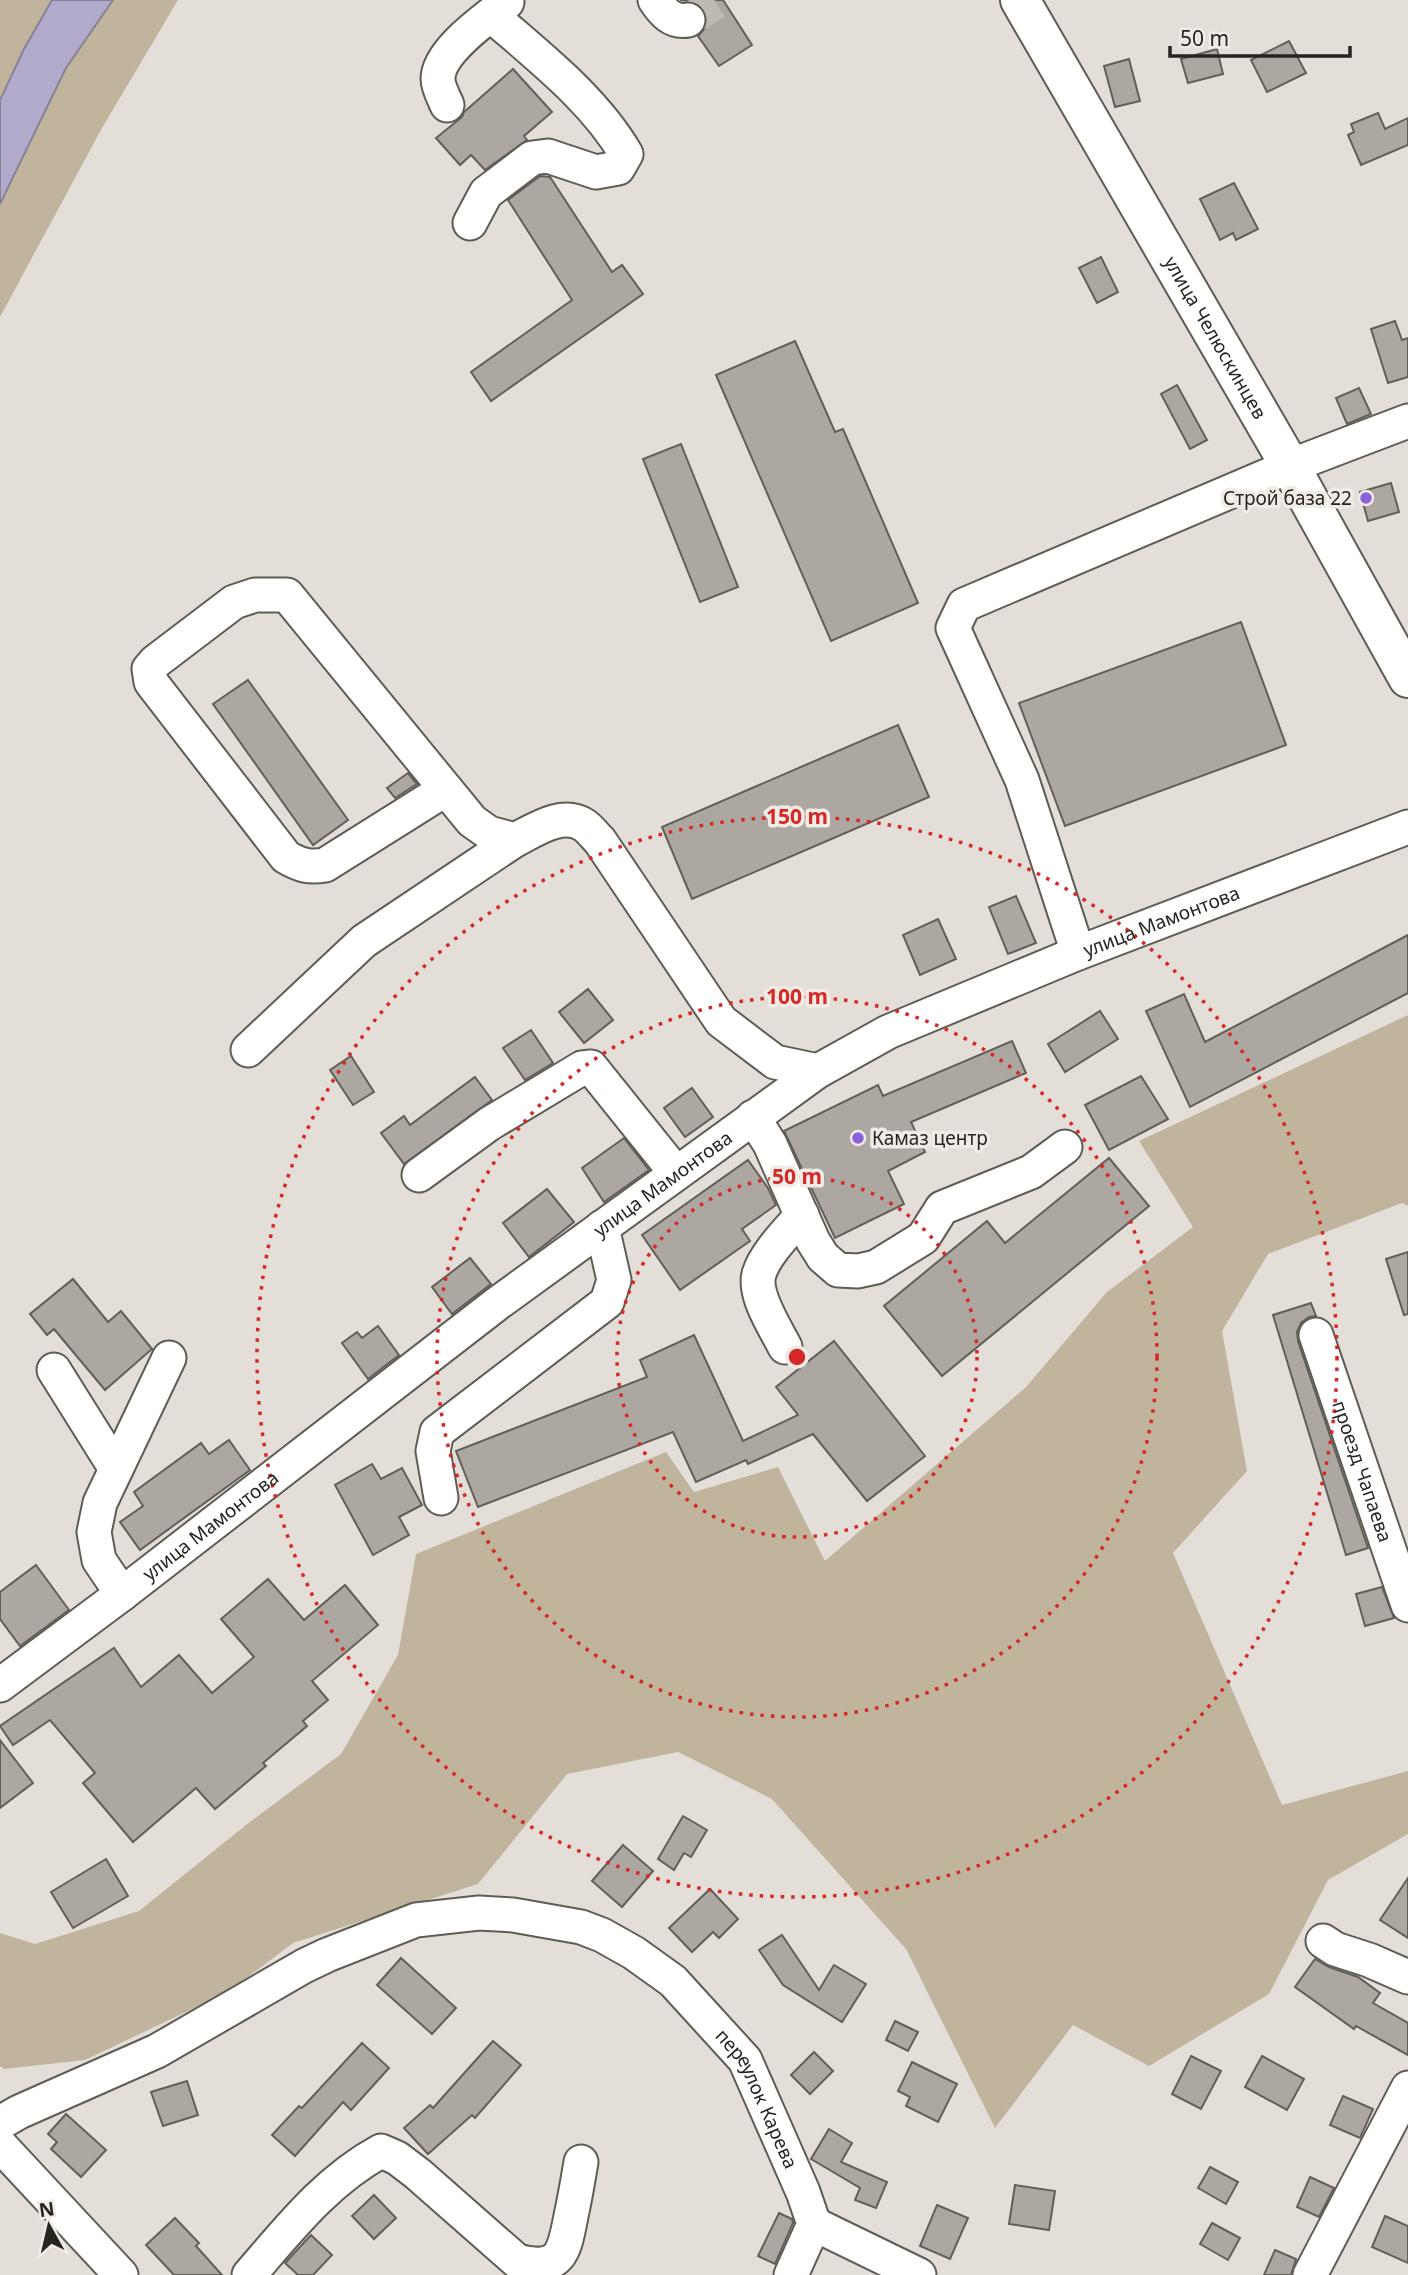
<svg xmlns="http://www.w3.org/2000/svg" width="1408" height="2275" font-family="'Noto Sans',sans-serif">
  <rect width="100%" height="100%" fill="#e3dfd8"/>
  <g fill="#c0b49d">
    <path d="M0,0H178L102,128L0,317Z"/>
    <path d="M1408,1015V1206L1402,1203L1268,1254L1222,1331L1247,1471L1173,1553L1282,1805L1408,1771V1834L1328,1880L1269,1994L1149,2066L1073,2025L995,2128L906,1949L772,1799L678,1752L567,1774L478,1884L293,1943L228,1992L85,2060L4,2069L0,2066V1933L35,1944L139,1911L246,1825L341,1754L398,1655L416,1554L666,1452L694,1492L778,1467L825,1561L1026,1387L1107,1292L1193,1227L1139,1141Z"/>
  </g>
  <path fill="#b2aaca" stroke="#888298" stroke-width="2" d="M52,0H113L66,68L0,204V100L24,49Z"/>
  <g fill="#aca8a1" stroke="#625f58" stroke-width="2">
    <path d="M680,0H723L752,45L719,66L698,36L706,27L707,18L704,10L695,2Z"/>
    <path d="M1289,41L1306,73L1267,92L1251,60Z"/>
    <path d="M1217,49L1223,74L1188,83L1181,59Z"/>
    <path d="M1129,59L1140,101L1115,107L1104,66Z"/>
    <path d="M513,69L552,112L524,136L527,140L485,170L471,155L460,165L436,138L462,117L464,112Z"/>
    <path d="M1378,113L1385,129L1408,118V145L1361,165L1348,135L1354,132L1351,124Z"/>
    <path d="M540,176L550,177L612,272L622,265L643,294L491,401L471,372L572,300L508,200Z"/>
    <path d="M1234,183L1258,229L1236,240L1233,233L1220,240L1200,199Z"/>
    <path d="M1101,257L1118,292L1097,303L1079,268Z"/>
    <path d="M1395,321L1402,340L1408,338V377L1388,383L1371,329Z"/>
    <path d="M795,341L835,432L843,429L918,603L831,641L716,375Z"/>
    <path d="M1177,385L1207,440L1190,449L1161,394Z"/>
    <path d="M1359,388L1371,414L1347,424L1336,398Z"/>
    <path d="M681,444L738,587L700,602L643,459Z"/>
    <path d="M1391,483L1399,512L1368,521L1360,492Z"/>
    <path d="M1241,622L1286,745L1065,826L1019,703Z"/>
    <path d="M248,680L348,820L313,845L213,704Z"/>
    <path d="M898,725L929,797L692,899L662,827Z"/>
    <path d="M408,773L417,784L395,798L387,788Z"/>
    <path d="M1016,896L1036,943L1008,954L989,907Z"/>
    <path d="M938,919L956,959L920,975L903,935Z"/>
    <path d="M1408,935V993L1190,1107L1146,1011L1184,994L1205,1042Z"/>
    <path d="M588,989L613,1020L584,1043L559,1012Z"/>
    <path d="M1100,1011L1118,1039L1065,1072L1048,1044Z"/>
    <path d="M531,1030L553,1063L525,1080L503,1048Z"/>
    <path d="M1012,1041L1026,1073L911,1122L925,1152L888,1171L904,1204L835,1238L784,1131L878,1085L883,1096Z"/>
    <path d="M351,1056L374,1092L353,1105L330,1070Z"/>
    <path d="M1141,1076L1168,1119L1109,1150L1085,1105Z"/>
    <path d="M475,1077L492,1100L404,1164L381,1133L404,1116L410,1125Z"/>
    <path d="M692,1088L713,1117L685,1137L664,1108Z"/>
    <path d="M624,1138L649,1170L604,1202L582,1168Z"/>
    <path d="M1109,1158L1149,1206L942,1376L884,1306L987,1221L1005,1243Z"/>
    <path d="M748,1160L768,1188L776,1205L742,1229L750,1241L680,1290L642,1235Z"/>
    <path d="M547,1189L574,1222L529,1257L503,1223Z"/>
    <path d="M1408,1252V1314L1404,1315L1386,1259Z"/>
    <path d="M470,1258L491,1284L452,1314L432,1287Z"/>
    <path d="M73,1279L108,1322L121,1311L152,1349L105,1390L54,1329L47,1335L30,1314Z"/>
    <path d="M1311,1303L1316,1316L1309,1317L1301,1323L1297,1332L1298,1341L1368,1548L1346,1555L1273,1315Z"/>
    <path d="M378,1326L399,1355L368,1379L342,1343L357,1332L362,1338Z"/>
    <path d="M694,1335L743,1441L798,1415L776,1387L834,1341L925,1456L867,1501L813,1434L748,1464L746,1460L696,1482L673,1432L478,1507L456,1451L647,1377L640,1360Z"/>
    <path d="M229,1440L250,1470L140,1550L120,1522L143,1506L134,1492L201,1443L209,1454Z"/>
    <path d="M372,1464L381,1479L402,1468L422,1505L399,1517L409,1535L373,1555L335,1485Z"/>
    <path d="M36,1565L69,1610L20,1646L0,1619V1592Z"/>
    <path d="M268,1579L304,1620L345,1585L378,1625L312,1681L328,1700L303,1721L307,1726L263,1763L266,1766L215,1809L196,1788L133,1842L83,1783L95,1773L50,1720L13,1745L0,1726L114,1648L141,1687L179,1655L212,1693L254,1657L221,1619Z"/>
    <path d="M1382,1587L1394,1618L1365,1626L1356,1594Z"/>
    <path d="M0,1740L33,1783L0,1808Z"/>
    <path d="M683,1816L707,1830L691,1857L684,1853L674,1870L658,1859Z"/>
    <path d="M623,1845L653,1871L622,1907L592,1881Z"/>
    <path d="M106,1859L128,1896L73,1928L51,1892Z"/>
    <path d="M1408,1878V1938L1380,1920Z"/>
    <path d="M710,1889L738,1919L719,1938L713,1932L692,1952L669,1928Z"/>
    <path d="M782,1935L819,1990L834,1965L866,1984L842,2022L783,1985L759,1950Z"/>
    <path d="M401,1958L456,2008L432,2034L377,1985Z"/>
    <path d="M1315,1959L1329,1967L1358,1977L1380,1993L1373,2003L1408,2023V2055L1356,2026L1354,2029L1295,1987Z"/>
    <path d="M895,2021L918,2032L908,2051L886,2040Z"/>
    <path d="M493,2041L521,2065L475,2118L472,2115L428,2154L404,2128L430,2105L433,2108Z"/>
    <path d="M362,2043L389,2068L351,2110L343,2102L295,2156L272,2135L299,2106L302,2108Z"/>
    <path d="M814,2052L833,2071L810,2094L791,2075Z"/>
    <path d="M1191,2056L1221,2071L1201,2109L1172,2094Z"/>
    <path d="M1262,2056L1304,2079L1287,2110L1245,2087Z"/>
    <path d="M912,2062L957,2084L938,2122L906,2106L910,2097L898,2091Z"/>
    <path d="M187,2081L198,2115L163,2126L151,2092Z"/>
    <path d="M1343,2096L1373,2109L1360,2138L1330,2125Z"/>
    <path d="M66,2114L106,2150L81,2177L51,2149L57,2142L48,2134Z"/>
    <path d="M829,2129L852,2143L841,2162L887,2182L876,2208L855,2200L860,2188L811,2159Z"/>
    <path d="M1210,2167L1238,2182L1226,2204L1198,2188Z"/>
    <path d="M1310,2177L1334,2188L1319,2217L1297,2207Z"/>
    <path d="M1015,2185L1055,2191L1049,2230L1009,2224Z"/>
    <path d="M374,2195L396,2218L374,2239L352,2216Z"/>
    <path d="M937,2205L968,2218L950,2259L920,2246Z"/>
    <path d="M779,2213L792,2219L793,2223L775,2264L758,2256Z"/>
    <path d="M1385,2216L1408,2226V2263L1372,2247Z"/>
    <path d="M175,2218L199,2243L196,2246L222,2275H174L146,2245Z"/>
    <path d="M1212,2223L1240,2238L1228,2260L1200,2244Z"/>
    <path d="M311,2235L332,2255L313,2275H298L285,2263Z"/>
    <path d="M1275,2250L1296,2259L1291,2275H1264Z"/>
  </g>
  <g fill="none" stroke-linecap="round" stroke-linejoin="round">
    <path stroke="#bdbab4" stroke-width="33" stroke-dasharray="33 17" stroke-linecap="butt" d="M688,20L721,0"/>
    <g stroke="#5f5c56" stroke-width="37">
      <g id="minor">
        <path d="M655,0C663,12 672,23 688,20"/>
        <path d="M447,105C444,98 438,87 438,79C438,51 487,18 507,2"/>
        <path d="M470,223L486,193L532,158L548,156L596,172L618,168L626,154C594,99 539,57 491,15"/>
        <path d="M446,789L325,865C309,868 300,865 286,857L151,682L149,669L155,662L234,602L255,595H287L472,821L489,833L515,840C535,830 562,811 584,825C590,829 595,836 600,841L721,1021L775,1062L818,1071"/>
        <path d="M1078,953L1022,780L953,628L964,605L1290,466L1408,421"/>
        <path d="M248,1050L364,941L515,840"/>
        <path d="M753,1117L770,1144L813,1241L823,1257L838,1270L858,1271L876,1267L923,1238L942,1208L1031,1172L1065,1147"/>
        <path d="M419,1175L489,1124L582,1068L591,1067L676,1173"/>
        <path id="s1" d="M1316,1335L1408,1605"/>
        <path d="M785,1347C776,1329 753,1295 759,1274C765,1254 788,1231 802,1215"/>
        <path d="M54,1370L116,1469"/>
        <path d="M441,1498L433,1451L437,1432L607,1302L614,1280L602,1227"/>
        <path d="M122,1594L99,1560L94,1532L100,1503L169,1358"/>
        <path id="s2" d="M0,1685L122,1594L498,1303L818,1071L888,1032L1078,953L1408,827"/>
        <path d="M1323,1941L1335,1949L1369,1960L1408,1977"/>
        <path id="s3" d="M0,2123L19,2112L157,2051L304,1966L327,1955L416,1920L479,1913L513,1915L581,1927L602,1935L634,1953L673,1981L745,2060L803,2192L814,2224L791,2275"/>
        <path d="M0,2145L121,2275"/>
        <path d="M814,2224L919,2275"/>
        <path d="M249,2275C289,2229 326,2181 381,2151L397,2158L418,2174L517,2261C561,2272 564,2253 571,2216C575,2198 578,2180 581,2162"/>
        <path d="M1310,2275L1408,2088"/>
      </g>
    </g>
    <g stroke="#5f5c56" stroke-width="42">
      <g id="major">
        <path id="s4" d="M1020,0L1290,466L1408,678"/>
      </g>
    </g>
    <use href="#minor" stroke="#fff" stroke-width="33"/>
    <use href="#major" stroke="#fff" stroke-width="38"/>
  </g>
  <g fill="none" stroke="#d62828" stroke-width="3.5" stroke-dasharray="3.5 7">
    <circle cx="797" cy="1357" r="180"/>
    <circle cx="797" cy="1357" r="360"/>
    <circle cx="797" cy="1357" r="540"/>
  </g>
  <g fill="#8b62dc" stroke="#f0ece5" stroke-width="2.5">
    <circle cx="1366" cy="498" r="7"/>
    <circle cx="858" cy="1138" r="7"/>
  </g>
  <g text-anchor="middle" stroke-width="7" stroke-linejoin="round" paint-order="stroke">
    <g font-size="19" fill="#262522" stroke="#f0ece5">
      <text dy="7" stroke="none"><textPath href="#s4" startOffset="390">улица Челюскинцев</textPath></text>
      <text dy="7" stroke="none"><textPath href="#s2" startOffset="1398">улица Мамонтова</textPath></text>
      <text dy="7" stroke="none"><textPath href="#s2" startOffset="831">улица Мамонтова</textPath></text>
      <text dy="7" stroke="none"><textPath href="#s1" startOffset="144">проезд Чапаева</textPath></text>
      <text dy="7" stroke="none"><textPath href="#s2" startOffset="264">улица Мамонтова</textPath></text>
      <text dy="7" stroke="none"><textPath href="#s3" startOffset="884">переулок Карева</textPath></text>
    </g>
    <g font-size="19" fill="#262522" stroke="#f0ece5" text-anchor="end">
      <text x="1352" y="505">Строй база 22</text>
      <text x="872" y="1145" text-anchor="start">Камаз центр</text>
    </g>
  </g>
  <circle cx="797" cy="1357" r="10" fill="#d62828" stroke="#f0ece5" stroke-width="3.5"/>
  <g font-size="21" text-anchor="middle" font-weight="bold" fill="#d62828" stroke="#f0ece5" stroke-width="7" stroke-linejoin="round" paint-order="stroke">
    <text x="797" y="824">150 m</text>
    <text x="797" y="1004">100 m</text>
    <text x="797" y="1184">50 m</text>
  </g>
  <g transform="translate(49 2226) rotate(352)" stroke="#f0ece5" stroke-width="5" paint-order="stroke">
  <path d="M0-5L12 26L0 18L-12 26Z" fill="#262522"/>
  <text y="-10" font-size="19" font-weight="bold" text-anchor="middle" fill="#262522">N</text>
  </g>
  <path d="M1170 46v10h180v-10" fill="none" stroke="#262522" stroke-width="3.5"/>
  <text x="1180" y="46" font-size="21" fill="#262522" stroke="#f0ece5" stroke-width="5" paint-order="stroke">50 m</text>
</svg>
